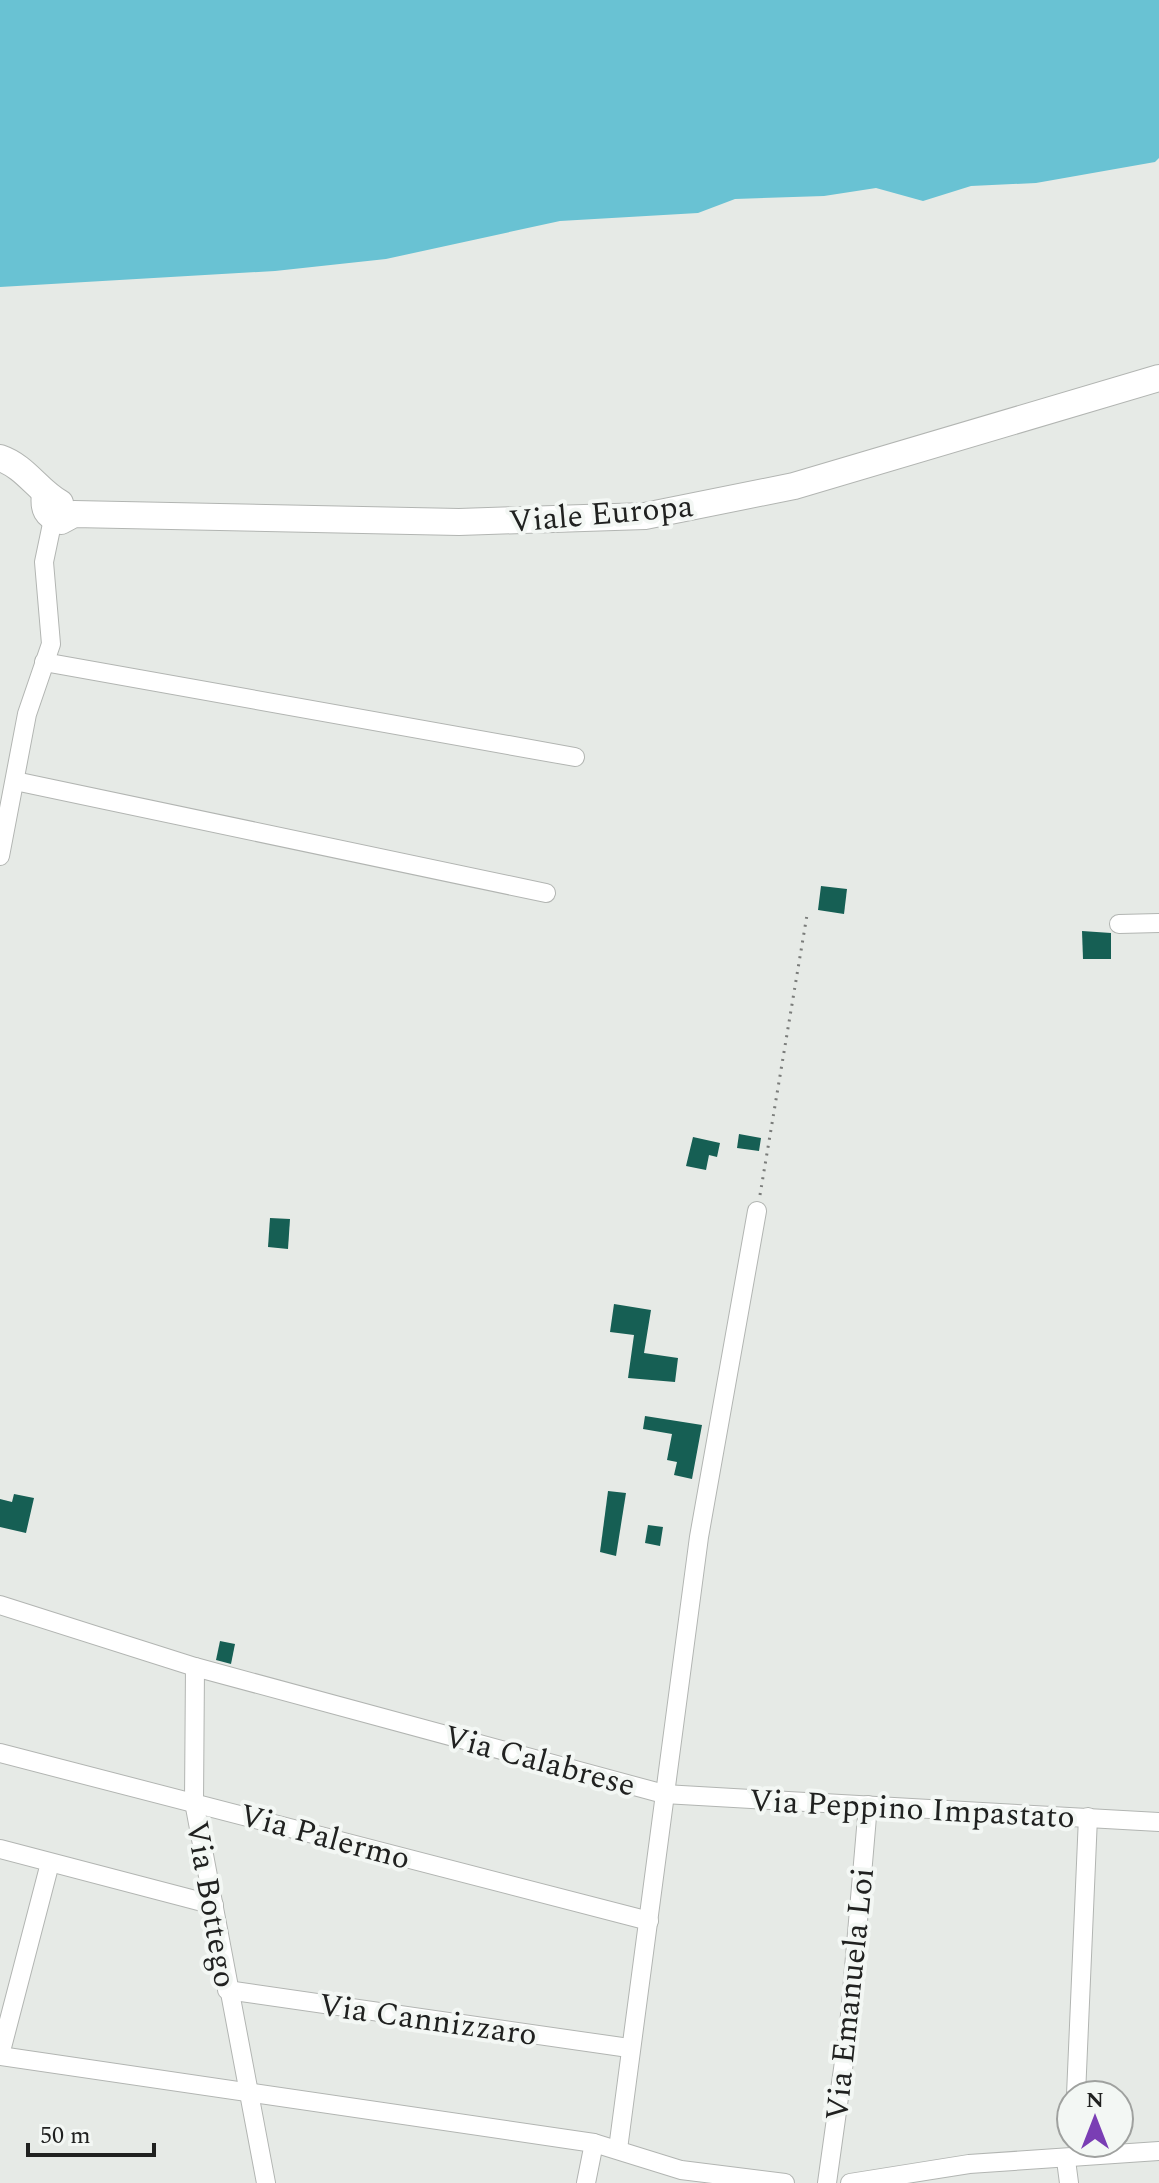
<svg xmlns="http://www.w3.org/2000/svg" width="1159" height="2183" font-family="Spectral,serif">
  <rect width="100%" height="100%" fill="#e6eae6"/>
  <path fill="#69c2d3" d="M0,0H1159V158L1155,162L1036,183L971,186L923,201L876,188L824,196L735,199L698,213L560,221L386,259L275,271L0,287Z"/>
  <g fill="#165f54">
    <path d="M821,886L847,889L844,914L818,910Z"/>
    <path d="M1082,931L1111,933V959H1083Z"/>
    <path d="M739,1134L761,1138L759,1151L737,1148Z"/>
    <path d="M693,1137L720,1143L717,1157L709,1155L706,1170L686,1166Z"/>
    <path d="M270,1218L290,1219L288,1249L268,1247Z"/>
    <path d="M614,1304L651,1310L644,1353L678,1358L675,1382L628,1378L634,1335L610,1332Z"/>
    <path d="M645,1416L702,1425L692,1479L674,1475L677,1462L667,1460L672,1434L643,1429Z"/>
    <path d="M608,1491L626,1493L616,1556L600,1552Z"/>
    <path d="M14,1494L34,1498L26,1533L0,1527V1499L12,1502Z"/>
    <path d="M648,1525L663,1527L660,1546L645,1543Z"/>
    <path d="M220,1641L235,1644L231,1664L216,1660Z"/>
  </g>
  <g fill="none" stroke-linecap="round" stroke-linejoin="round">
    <g stroke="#b2b5b2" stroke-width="20">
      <g id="street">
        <path d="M44,662L575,757"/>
        <path d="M15,781L546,893"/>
        <path d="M0,856L27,714L51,644L44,562L53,519"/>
        <path d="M1119,924L1159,923"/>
        <path d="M0,1605L195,1667L664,1794L1159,1822"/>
        <path d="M195,1667L194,1802L266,2183"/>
        <path d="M0,1753L649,1921"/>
        <path d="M0,1849L214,1905"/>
        <path d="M227,1990L629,2048"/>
        <path d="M0,2055L50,1863"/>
        <path d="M0,2056L594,2143L681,2170L785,2183"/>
        <path d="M1076,2095L1088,1817"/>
        <path d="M618,2149L699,1537L757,1211"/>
        <path d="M1066,2160L1069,2183"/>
        <path d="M586,2183L594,2143"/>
        <path d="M827,2183L849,2026L868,1805"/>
        <path d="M850,2183L969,2164L1159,2151"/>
      </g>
    </g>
    <g stroke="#b2b5b2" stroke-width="28">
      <g id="secondary">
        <path d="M0,458C26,467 37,490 60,503"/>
        <path d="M45,494C43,509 46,516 61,521L74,514L459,522L645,516L794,486L1159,378"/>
      </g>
    </g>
    <path stroke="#7a7c7a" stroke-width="3" stroke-dasharray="2 6" stroke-linecap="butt" d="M760,1195L807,915"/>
    <use href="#street" stroke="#fff" stroke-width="18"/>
    <use href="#secondary" stroke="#fff" stroke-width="26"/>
  </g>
  <g text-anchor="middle" stroke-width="8" stroke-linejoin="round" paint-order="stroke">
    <g font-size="32" fill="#202120" stroke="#f3f7f4">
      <text transform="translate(601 513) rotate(-5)" y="11">Viale Europa</text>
      <text transform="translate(540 1760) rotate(15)" y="11">Via Calabrese</text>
      <text transform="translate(912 1808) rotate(3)" y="11">Via Peppino Impastato</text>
      <text transform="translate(325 1836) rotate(15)" y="11">Via Palermo</text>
      <text transform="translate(212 1904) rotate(80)" y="11">Via Bottego</text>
      <text transform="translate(849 1994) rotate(-84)" y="11">Via Emanuela Loi</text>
      <text transform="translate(428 2019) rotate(8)" y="11">Via Cannizzaro</text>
    </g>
  </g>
  <g transform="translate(1095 2119)"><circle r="38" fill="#f3f7f4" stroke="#9fa19f" stroke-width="2"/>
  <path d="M0-6L14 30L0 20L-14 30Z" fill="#7a3eb4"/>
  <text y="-12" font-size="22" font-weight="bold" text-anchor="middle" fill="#202120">N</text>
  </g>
  <path d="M28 2143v12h126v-12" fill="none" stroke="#202120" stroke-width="4"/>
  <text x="40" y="2143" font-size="24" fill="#202120" stroke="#f3f7f4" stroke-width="6" paint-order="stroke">50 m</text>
</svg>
